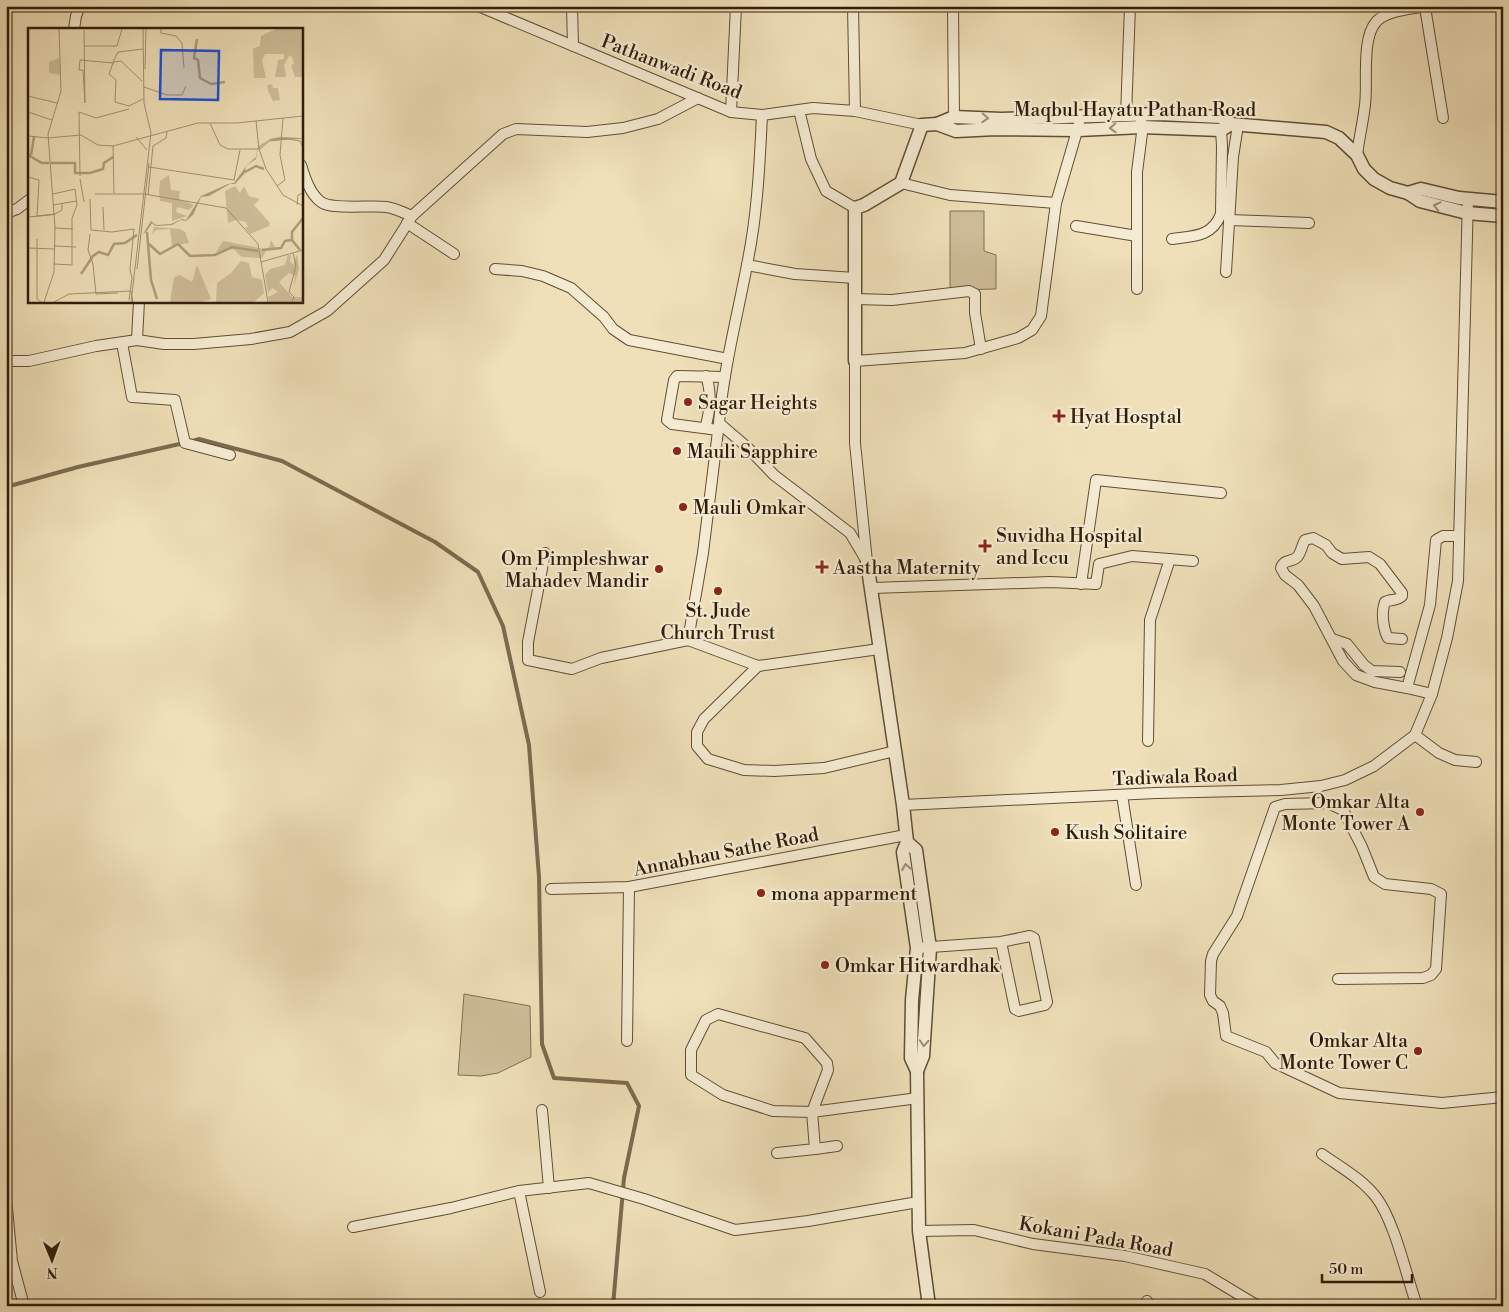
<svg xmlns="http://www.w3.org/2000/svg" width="1509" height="1312" font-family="'Libre Bodoni',serif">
  <rect width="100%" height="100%" fill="#efe0b9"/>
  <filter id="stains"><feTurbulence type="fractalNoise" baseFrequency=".004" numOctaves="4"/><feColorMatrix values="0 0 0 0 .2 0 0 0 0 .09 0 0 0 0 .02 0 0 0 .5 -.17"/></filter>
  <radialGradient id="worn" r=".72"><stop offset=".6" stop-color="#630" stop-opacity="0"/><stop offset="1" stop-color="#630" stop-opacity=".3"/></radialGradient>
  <g fill="#cfbf9b" stroke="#806e52">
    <path d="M950,211H984V251L996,255V289L950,290Z"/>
    <path d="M464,994L530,1006L531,1057L498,1073L481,1076L458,1075Z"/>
  </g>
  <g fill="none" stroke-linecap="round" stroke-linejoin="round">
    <g stroke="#7c6a4f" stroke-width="4">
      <path d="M190,442L199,439L282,461L435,542L478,572L503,626L529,745L539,877L542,1044L554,1078L627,1083L639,1106L624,1178L613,1306"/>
      <path d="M6,487L78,467L184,443"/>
    </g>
    <g stroke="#604e35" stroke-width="12">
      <g id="minor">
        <path d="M478,6L731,112L762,115L813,108L855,111L922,125"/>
        <path d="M572,6L573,46"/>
        <path d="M853,6L855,111"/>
        <path d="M953,6L954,117"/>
        <path d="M1425,7L1443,118"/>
        <path d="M74,29L76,16L80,6"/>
        <path d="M799,110L811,159L826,191L855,208"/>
        <path d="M731,112L736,6"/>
        <path d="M762,115C760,158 758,201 751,243C741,303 724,362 719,423L747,447L774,475L850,533L866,560"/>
        <path d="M1126,116L1130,6"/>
        <path d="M1357,155C1359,139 1363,122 1365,105C1368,83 1361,39 1376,22C1386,10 1412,9 1427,6"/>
        <path d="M301,165C305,178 310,194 321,202C331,210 371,205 386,207C395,208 404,213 412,216"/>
        <path d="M901,183L950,195L1056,203"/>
        <path d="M6,213L17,209L29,200"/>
        <path d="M1229,220L1309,223"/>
        <path d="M407,223L454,254"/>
        <path d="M1076,226L1137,236"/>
        <path d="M1172,239C1194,236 1212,237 1221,214L1222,146L1221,130"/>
        <path d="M747,265L795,274L855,278"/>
        <path d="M495,269L522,271L543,276L571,288L604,317L613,329L629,340L728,359"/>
        <path d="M1226,272L1233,157L1238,125"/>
        <path d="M1137,289V172L1142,133L1141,120"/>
        <path d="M855,299L892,300L969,291L975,294V313L981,349"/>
        <path d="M137,340L139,301"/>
        <path d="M122,343L132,397L175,400L185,443L230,455"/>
        <path d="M6,361H29L96,346L137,340L164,344H194L251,339L290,332L327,311L384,260L412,216L503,134L516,129L587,132L623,128L658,119L698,98"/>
        <path d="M705,428C710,413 712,392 706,376"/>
        <path d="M718,430L672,424L667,420L674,380L677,376L725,377"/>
        <path d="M545,553L528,642V660L572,669L601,658L688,640L758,666L879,649"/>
        <path d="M867,562L855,443V361L965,353L1018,338L1032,330L1041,316L1056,203L1079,124"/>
        <path d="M1081,584L1096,480L1221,493"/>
        <path d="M872,588L1050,582L1096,584L1099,564L1132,556L1193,561"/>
        <path d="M1332,639L1347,644L1364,665L1372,671L1400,672"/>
        <path d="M1402,639L1388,638C1383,629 1381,612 1385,602C1390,599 1398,601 1402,596V593L1380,564L1369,557L1342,559L1332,553L1326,545L1313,538L1305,540C1302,545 1301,552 1298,556C1293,563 1284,558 1281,568L1285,575L1298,585L1314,606L1343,661L1356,675L1375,682L1407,688"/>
        <path d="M688,640L703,553L719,423"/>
        <path d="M758,666L704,719L697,732V746L708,759L744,770L774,771L824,768L895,751"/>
        <path d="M1432,694L1407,688L1430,605L1436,540L1443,536H1458"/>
        <path d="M1415,735L1439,753L1455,760L1476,762"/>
        <path d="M1148,741L1150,620L1170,559"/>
        <path d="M1122,795L1136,885"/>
        <path d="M903,805L1156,793L1281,790L1321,786L1345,780L1374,766L1415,735L1432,694L1447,638L1458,581L1468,198"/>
        <path d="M551,889L629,887L906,835"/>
        <path d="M917,948L1001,942L1030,936L1034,938L1047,1002L1045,1005L1019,1011L1015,1009L1001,942"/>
        <path d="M1338,979L1423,978L1431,975L1436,969L1441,894L1431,889L1385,884L1374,877L1362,847L1343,810L1328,803L1285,804L1275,807L1237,916L1213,954L1211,961L1210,995L1213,1001L1220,1006L1223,1013L1226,1036L1266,1052L1275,1063L1339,1093L1442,1103L1503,1097"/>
        <path d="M627,1041L629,887"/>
        <path d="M542,1110L549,1188"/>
        <path d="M815,1149L837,1146"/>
        <path d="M777,1153L815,1149L812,1112L828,1070L827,1063L805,1038L718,1014L706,1020L691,1050V1075L723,1095L773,1111L812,1112L918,1098"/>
        <path d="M1322,1154C1340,1167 1362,1179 1376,1197C1395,1222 1406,1275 1417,1306"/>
        <path d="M519,1191L540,1292"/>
        <path d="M6,1198L12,1261L24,1306"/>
        <path d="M353,1227L451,1208L519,1191L589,1183L644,1199L735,1230L808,1221L918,1202"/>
        <path d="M919,1231L974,1230L1033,1244L1125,1256L1205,1274L1258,1306"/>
        <path d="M1146,1306L1147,1301"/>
      </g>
    </g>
    <g stroke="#604e35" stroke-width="15">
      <g id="tertiary">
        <path d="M937,124L954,117L1001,119L1159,114L1221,117L1231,124"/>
        <path d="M1408,193L1421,189L1459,198L1503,202"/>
        <path d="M855,361V208L864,205L901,183L922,125L937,124L956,131L996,129L1078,130L1142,127L1221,130L1231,124L1326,132L1339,138L1357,155L1364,169L1374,179L1390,188L1408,193L1420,201L1467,213L1503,216"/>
        <path d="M867,562L903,805L907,842L903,852L917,948L912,1000L911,1058L917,1071L919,1231L929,1306"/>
        <path d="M907,842L916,850L930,948L923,1056L917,1071"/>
      </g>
    </g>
    <use href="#minor" stroke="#f5ebd2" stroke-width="10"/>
    <use href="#tertiary" stroke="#f5ebd2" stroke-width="12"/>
  </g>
  <defs><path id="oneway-chevron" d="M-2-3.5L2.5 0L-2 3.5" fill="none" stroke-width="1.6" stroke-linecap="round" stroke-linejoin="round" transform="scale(1.25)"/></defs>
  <g stroke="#9c8e78">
    <use href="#oneway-chevron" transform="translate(985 118) rotate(3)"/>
    <use href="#oneway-chevron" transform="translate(1113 128) rotate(178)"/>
    <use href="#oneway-chevron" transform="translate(1437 206) rotate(-166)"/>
    <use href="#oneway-chevron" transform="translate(906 867) rotate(-99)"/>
    <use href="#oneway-chevron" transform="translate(924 1043) rotate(93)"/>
  </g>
  <g fill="#8f2418" stroke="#f5ebd2" stroke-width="2">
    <circle cx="688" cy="402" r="5"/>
    <path d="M1056.5 408.5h5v5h5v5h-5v5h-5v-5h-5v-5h5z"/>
    <circle cx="677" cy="451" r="5"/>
    <circle cx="683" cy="507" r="5"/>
    <path d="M982.5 538.5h5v5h5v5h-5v5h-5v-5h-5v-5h5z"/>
    <path d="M819.5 559.5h5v5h5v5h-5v5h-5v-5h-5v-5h5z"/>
    <circle cx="659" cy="569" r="5"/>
    <circle cx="718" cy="591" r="5"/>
    <circle cx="1420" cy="812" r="5"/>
    <circle cx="1055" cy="832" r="5"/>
    <circle cx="761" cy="893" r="5"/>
    <circle cx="825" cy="965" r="5"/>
    <circle cx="1418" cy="1051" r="5"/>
  </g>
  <g text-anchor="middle" stroke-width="4.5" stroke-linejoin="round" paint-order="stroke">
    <g font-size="19" fill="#301d09" stroke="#f5ebd2">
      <text transform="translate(672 66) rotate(21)" y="7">Pathanwadi Road</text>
      <text x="1135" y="116">Maqbul Hayatu Pathan Road</text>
      <text transform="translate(1175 776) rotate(-2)" y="7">Tadiwala Road</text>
      <text transform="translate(726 851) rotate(-11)" y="7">Annabhau Sathe Road</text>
      <text transform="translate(1096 1236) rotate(10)" y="7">Kokani Pada Road</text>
    </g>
    <g font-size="19" fill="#301d09" stroke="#f5ebd2" text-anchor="start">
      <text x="698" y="409">Sagar Heights</text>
      <text x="1070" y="423">Hyat Hosptal</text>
      <text x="687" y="458">Mauli Sapphire</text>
      <text x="693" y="514">Mauli Omkar</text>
      <text x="996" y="542">Suvidha Hospital<tspan x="996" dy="22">and Iccu</tspan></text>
      <text x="649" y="565" text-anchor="end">Om Pimpleshwar<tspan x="649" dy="22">Mahadev Mandir</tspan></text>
      <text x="833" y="574">Aastha Maternity</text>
      <text x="718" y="617" text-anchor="middle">St. Jude<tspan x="718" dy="22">Church Trust</tspan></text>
      <text x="1410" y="808" text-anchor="end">Omkar Alta<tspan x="1410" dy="22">Monte Tower A</tspan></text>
      <text x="1065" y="839">Kush Solitaire</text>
      <text x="771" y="900">mona apparment</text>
      <text x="835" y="972">Omkar Hitwardhak</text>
      <text x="1408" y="1047" text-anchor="end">Omkar Alta<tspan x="1408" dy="22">Monte Tower C</tspan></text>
    </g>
  </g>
  <g transform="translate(28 28)">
    <rect width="275" height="275" fill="#efe0b9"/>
    <path d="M248,1H275V49H267L263,37L266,36L264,29L261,28L256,37L258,49H247L250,32L256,31V26H237L234,33L238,50H226L225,21L232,18L233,8ZM31,30L33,47L21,45V34ZM244,56L245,60H250L252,72L245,73L240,63L239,57ZM141,147L143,162L152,163L151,171L166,177L161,182L149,179L148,184L159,188L144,193V175L132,173L131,164L132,153ZM207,158L212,165L216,158L221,168L232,171L226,177L242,195L241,198L222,206L217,199H220L218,194L208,192L200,195L197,163ZM126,199L152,201L157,204L161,215L144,218L142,201L128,202L124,206ZM243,212L247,219L238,223L234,230L214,229L205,221L188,224L195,213L237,221L241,219ZM269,226L271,241L266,258L267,248L261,245L251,254L264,269H275V274H241L240,269L250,264L244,260L240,265L237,247L242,241L257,237L260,227H263L262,233L265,237ZM213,233L221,235L224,249L234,252L236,265L226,274H188L189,255L203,245ZM169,237L183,271L173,274H142L146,249L152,247L164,254Z" fill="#cfbf9b"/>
    <path d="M252,109L272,110L275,111L241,112L230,121L228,131L218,138L217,145L207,156H202L181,168L173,169L165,187L158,193L153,192L144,197L128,198L126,197L124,195L119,203L115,206L123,193L128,197L143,196L154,191L158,192L173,168L200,156L206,155L219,137L228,129L230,119L242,111Z" fill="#ae9e7d"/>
    <path fill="none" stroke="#ae9e7d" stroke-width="2.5" d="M169,11L166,30L170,32L172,50L183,56L197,54M0,127L14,135H21M3,127L6,109M22,135H47V145H62L75,141L76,135L85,129M217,144L228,138L236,141M119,204L123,252L129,271M121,216L132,226L150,216L162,228L187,227L204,219L230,223M234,222L253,220L257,213L264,212M272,222L264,212V204L275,190M53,246L65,228L71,224L80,227L86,216L97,215L109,207"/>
    <path fill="none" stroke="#a39273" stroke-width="1" d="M133,1V5L148,8L154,15L156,40M0,6V23M56,18H89L94,1M85,34L90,24L115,21M85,34L93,33L114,53M85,35L81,46L88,52L87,74L101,78M117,41L118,1M55,42L57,75L56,2M55,42H51L52,32L86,35M116,59L139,67H154L158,58M0,68L29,75M101,78L115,71M0,84L24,92M228,93L231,121L238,141L255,167L275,178M182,95L192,117L200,121H232L241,113L260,111L272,113L275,119M0,108L20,110L53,107L70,117L85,118L170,95H209L275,88M108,109L119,122M85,118L86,165M121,139L206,152L212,122M52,148L51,84L68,90L101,81M0,149L11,152L9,188M52,151L56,174M249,158L257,152L252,127L255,90M25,166L47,161L49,177L44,190V237L26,236M67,166H116M116,166L198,180L230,216L240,274M120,167L125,118L138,110L139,104M62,171L63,202M25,177L48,173M269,177L270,167L275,165M75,179L76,202M27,186L34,182V175M0,189L22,187L27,186L9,188M27,200L45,201M63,202L84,204L106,201M62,206L60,222L65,236L68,266L90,265M9,211V271L13,274M27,218L48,219M0,220L26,221M233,234L275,222M109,241L121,135M104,250L102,241L106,201M101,272L104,250M16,274L26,244L27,200L20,106L33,63L31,1M26,274L41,266L103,263L105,274M103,274L123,105L116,75L115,1M264,274L266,269L261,264L268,238L265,225"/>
    <path fill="#1d4ed8" fill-opacity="0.15" stroke="#1d4ed8" stroke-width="2.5" d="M133,22L191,23L190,72L132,71Z"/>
    <rect width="275" height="275" fill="none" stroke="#301d09" stroke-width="2.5"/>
  </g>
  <rect width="1509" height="1312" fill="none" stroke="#efe0b9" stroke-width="25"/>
  <rect x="8" y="8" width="1494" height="1297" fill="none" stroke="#301d09" stroke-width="2.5"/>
  <rect x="12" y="12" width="1484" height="1287" fill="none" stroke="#301d09"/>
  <g transform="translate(52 1260) rotate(179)" stroke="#f5ebd2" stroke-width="4" paint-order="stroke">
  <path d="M0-4L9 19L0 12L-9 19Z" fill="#301d09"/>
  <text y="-8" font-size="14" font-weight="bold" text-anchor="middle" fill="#301d09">N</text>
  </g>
  <path d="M1322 1274v8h90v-8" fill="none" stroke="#301d09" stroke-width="2.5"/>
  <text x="1329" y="1274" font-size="15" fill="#301d09" stroke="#f5ebd2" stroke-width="4" paint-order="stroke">50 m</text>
  <rect width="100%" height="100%" filter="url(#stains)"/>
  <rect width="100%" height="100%" fill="url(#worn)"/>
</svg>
